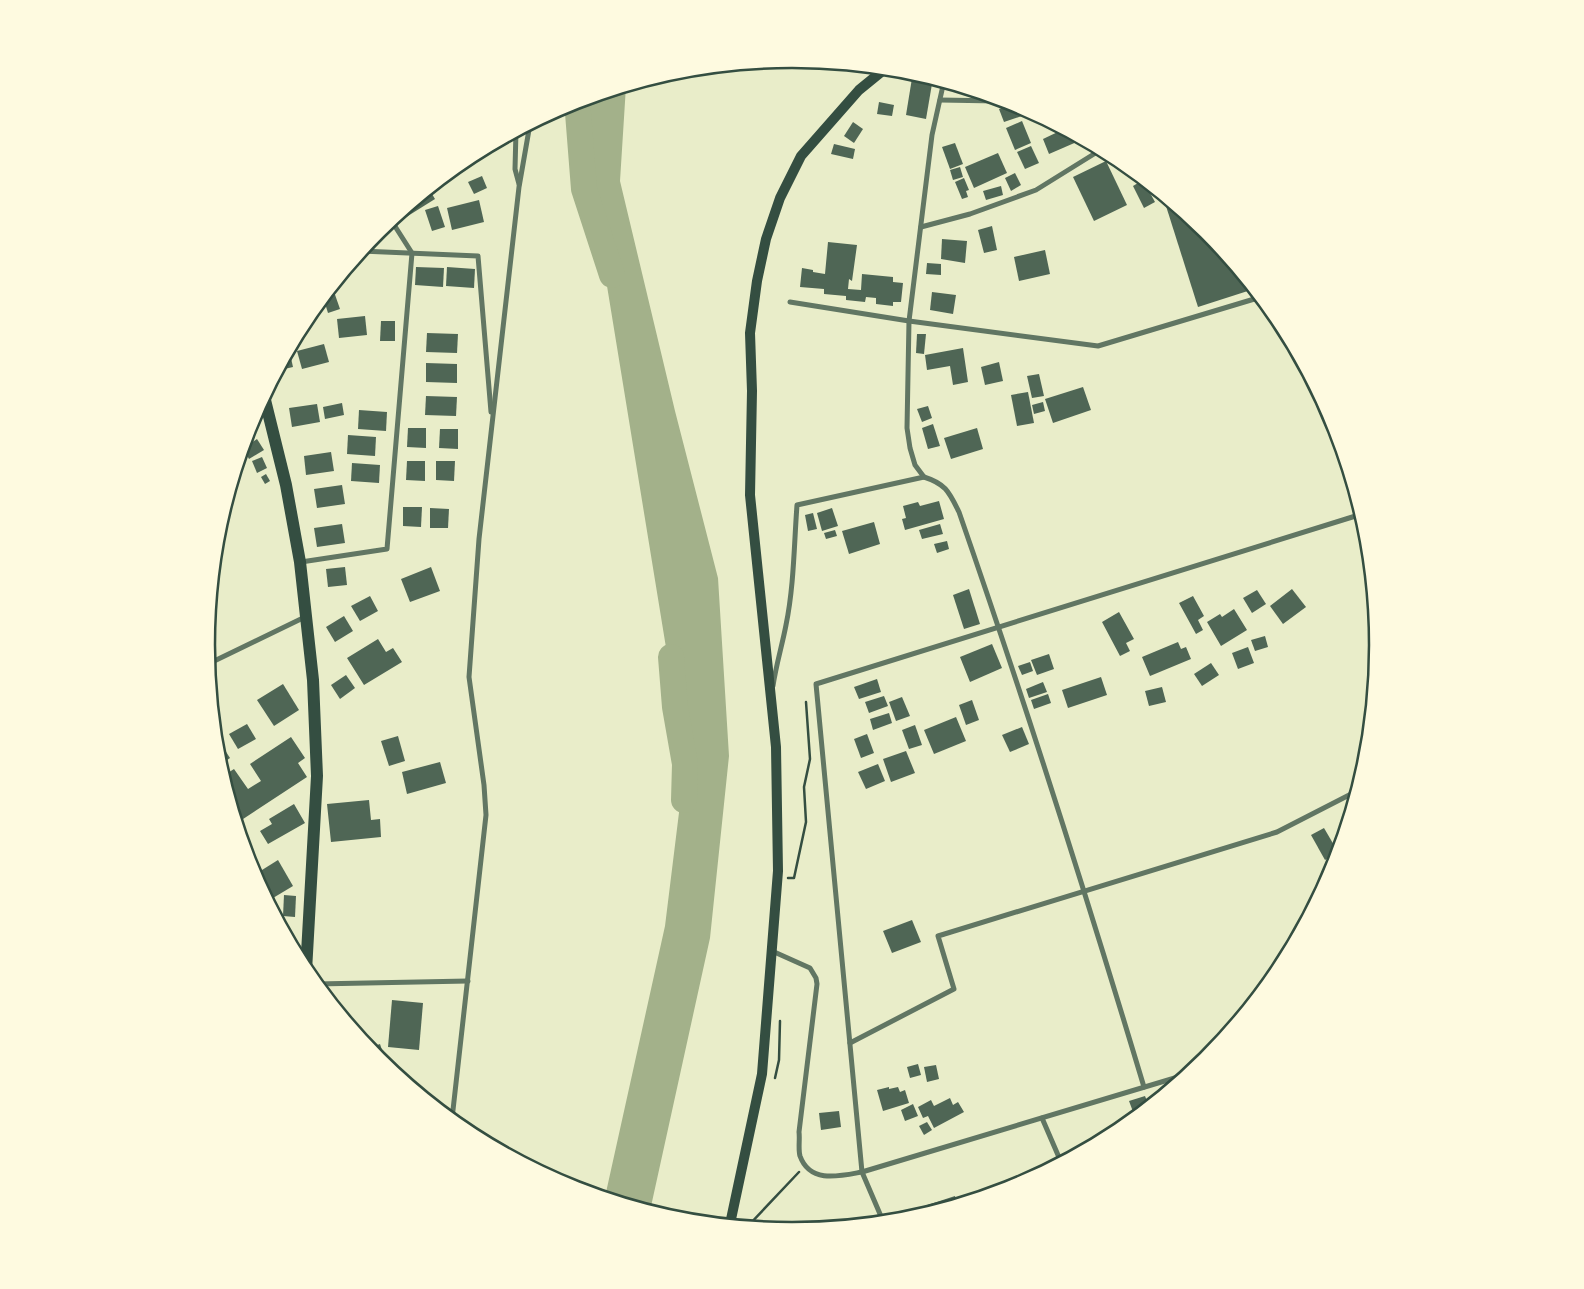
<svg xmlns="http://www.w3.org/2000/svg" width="1584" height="1289" font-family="Poppins,sans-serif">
  <rect width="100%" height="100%" fill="#e9edc9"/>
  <path fill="#a3b18a" d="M626,86L620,181L675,411L718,578L729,756L710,938L650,1211L605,1197L665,926L685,764L600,243L581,142L580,100Z"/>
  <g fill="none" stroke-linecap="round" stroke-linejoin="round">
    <g stroke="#a3b18a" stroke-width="26">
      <path d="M577,100L584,189L612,275"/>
      <path d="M671,657L675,707L685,764L684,800"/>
    </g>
  </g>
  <g fill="#4f6655">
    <path d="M913,72L933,78L926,119L906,115Z"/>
    <path d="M879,102L894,105L892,116L877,114Z"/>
    <path d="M1016,103L1019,105L1022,116L1004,122L999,109Z"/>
    <path d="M1022,121L1031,143L1015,150L1006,128Z"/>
    <path d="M853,122L863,129L854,143L844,136Z"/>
    <path d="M1064,129L1077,136L1079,141L1049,154L1043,139Z"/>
    <path d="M955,143L963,164L950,169L942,147Z"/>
    <path d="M834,144L855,149L853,159L831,154Z"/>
    <path d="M1031,146L1039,163L1025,169L1017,152Z"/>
    <path d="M998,153L1007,173L974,188L965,167Z"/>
    <path d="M1106,161L1127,205L1094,221L1073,177Z"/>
    <path d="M1126,164L1133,170L1136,172L1131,175Z"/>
    <path d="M960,167L963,177L953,180L950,170Z"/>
    <path d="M1015,173L1021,185L1011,191L1005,178Z"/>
    <path d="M482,176L487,188L474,194L468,182Z"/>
    <path d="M964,178L969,190L966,191L968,197L962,199L955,182Z"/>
    <path d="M1143,180L1155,202L1144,208L1133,186Z"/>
    <path d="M1001,186L1003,195L986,200L983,191Z"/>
    <path d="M429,189L435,199L403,219L399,213Z"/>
    <path d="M479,200L484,222L452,230L447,208Z"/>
    <path d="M1173,203L1206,231L1254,289L1198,307L1166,206Z"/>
    <path d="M438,206L445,227L432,231L425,210Z"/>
    <path d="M992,226L997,250L984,253L978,230Z"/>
    <path d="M942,239L967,241L965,263L941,259Z"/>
    <path d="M828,242L857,245L852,281L849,279L848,289L861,290L862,274L893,277V282L903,283L901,302H893V306L876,304V298L866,297L865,302L846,300V296L824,294V289L800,287L802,268L813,270V272L825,274Z"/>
    <path d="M1045,250L1050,274L1019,281L1014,257Z"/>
    <path d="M927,263L941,264V275L926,274Z"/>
    <path d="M416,267L444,268L443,287L415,285Z"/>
    <path d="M447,267L475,269L474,288L446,286Z"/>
    <path d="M332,286L340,309L328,313L323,297Z"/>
    <path d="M932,292L956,295L953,314L930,310Z"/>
    <path d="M311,312L314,317L302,324L305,319Z"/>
    <path d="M365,316L367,335L339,338L337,319Z"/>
    <path d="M381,321H395V341H380Z"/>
    <path d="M427,333L458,334L457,353L426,352Z"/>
    <path d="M917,334H926L924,354L916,353Z"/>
    <path d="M324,344L329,362L302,369L297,351Z"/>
    <path d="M963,348L968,382L953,385L950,366L927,370L925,355Z"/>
    <path d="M289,349L293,367L280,370L279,367Z"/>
    <path d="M999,362L1003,381L985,385L981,367Z"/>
    <path d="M426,363L457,364V383L426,382Z"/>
    <path d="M1039,374L1044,396L1032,398L1027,376Z"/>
    <path d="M1083,387L1091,410L1053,423L1045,399Z"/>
    <path d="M1028,392L1034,423L1017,426L1011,395Z"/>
    <path d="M426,396L457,397L456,416L425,415Z"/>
    <path d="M1043,402L1045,411L1034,414L1032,405Z"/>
    <path d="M342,403L344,415L325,419L323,407Z"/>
    <path d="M317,404L320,422L292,427L289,408Z"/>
    <path d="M928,406L932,418L922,422L917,409Z"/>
    <path d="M359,410L387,412L386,431L358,429Z"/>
    <path d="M933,424L940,446L928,449L922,428Z"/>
    <path d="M408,428H426V448L407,447Z"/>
    <path d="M977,428L983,449L951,459L944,438Z"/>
    <path d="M440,429H458V449L439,448Z"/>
    <path d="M348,435L376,437L375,456L347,454Z"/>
    <path d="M257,439L264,450L249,459L243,448Z"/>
    <path d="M331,452L334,471L306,475L304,456Z"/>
    <path d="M262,457L267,468L257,473L252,461Z"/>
    <path d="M407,461H425V481L406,480Z"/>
    <path d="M436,461H455L454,481L436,480Z"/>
    <path d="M352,463L380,465L379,483L351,481Z"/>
    <path d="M266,474L270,481L265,484L261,477Z"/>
    <path d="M342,485L345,504L317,508L314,489Z"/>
    <path d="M939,501L944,519L905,530L902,519L906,518L903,506L918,502L920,506Z"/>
    <path d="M403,507H422L421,527L403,526Z"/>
    <path d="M430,508L449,509L448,528H430Z"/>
    <path d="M832,508L838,526L822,531L817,513Z"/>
    <path d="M813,513L817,529L808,531L805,515Z"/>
    <path d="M874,522L880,544L849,554L842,531Z"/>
    <path d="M342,524L345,543L317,547L314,528Z"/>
    <path d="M940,524L943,534L922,539L919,530Z"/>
    <path d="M835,530L837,536L826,539L824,533Z"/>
    <path d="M947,541L949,549L937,553L934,544Z"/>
    <path d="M345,567L347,585L328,587L326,569Z"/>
    <path d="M431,567L440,591L410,602L401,579Z"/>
    <path d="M969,589L980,624L964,629L953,595Z"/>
    <path d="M1292,589L1306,607L1283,624L1270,606Z"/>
    <path d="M1257,590L1266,604L1252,613L1243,598Z"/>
    <path d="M370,596L378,611L360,621L351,606Z"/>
    <path d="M1193,596L1204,616L1198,620L1203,630L1196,634L1179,603Z"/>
    <path d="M1234,609L1247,630L1221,646L1207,622L1220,614L1222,617Z"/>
    <path d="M1119,612L1134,639L1126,643L1130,651L1120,656L1102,622Z"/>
    <path d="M344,616L353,631L335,642L326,627Z"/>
    <path d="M1265,636L1268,647L1255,651L1251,640Z"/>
    <path d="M378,639L386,652L393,648L402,662L364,685L347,658Z"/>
    <path d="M1178,642L1181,649L1186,647L1191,659L1150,676L1142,657Z"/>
    <path d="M992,644L1002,668L970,682L960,657Z"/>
    <path d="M1248,647L1254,663L1238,669L1232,653Z"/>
    <path d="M1049,654L1054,669L1037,675L1031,660Z"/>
    <path d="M1030,662L1033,671L1022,675L1018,666Z"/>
    <path d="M1211,663L1219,675L1202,686L1194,674Z"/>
    <path d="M346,675L355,688L340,699L331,685Z"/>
    <path d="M1101,677L1107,695L1068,708L1062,690Z"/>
    <path d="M877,679L881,692L859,699L854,687Z"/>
    <path d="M1043,682L1047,692L1029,698L1026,689Z"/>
    <path d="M283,684L299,710L274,726L257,700Z"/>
    <path d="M1162,687L1166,702L1149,706L1145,691Z"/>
    <path d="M1048,694L1051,703L1034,709L1031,700Z"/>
    <path d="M884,696L888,706L869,713L865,702Z"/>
    <path d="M902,697L910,716L896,721L889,702Z"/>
    <path d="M972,700L979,720L966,725L959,705Z"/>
    <path d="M889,713L892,723L873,730L870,719Z"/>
    <path d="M956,717L966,741L934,754L924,730Z"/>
    <path d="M247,724L256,739L238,749L229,734Z"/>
    <path d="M915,725L922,745L909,749L902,730Z"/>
    <path d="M1022,727L1029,744L1010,752L1002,735Z"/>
    <path d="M867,734L874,753L861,758L854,739Z"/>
    <path d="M398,736L405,761L389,766L381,741Z"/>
    <path d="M291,737L305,758L298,763L307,777L237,823L223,776L234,769L248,789L261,781L250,764Z"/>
    <path d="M219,741L230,758L220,765L216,743Z"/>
    <path d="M906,751L915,773L891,782L883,759Z"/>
    <path d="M440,762L446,783L407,794L402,772Z"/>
    <path d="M878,764L885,781L866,789L858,772Z"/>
    <path d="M369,800L371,820L380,819L381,837L331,842L327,804Z"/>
    <path d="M294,804L305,823L268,844L260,831L272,824L269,819Z"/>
    <path d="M1324,828L1338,852L1325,860L1311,835Z"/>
    <path d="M278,860L293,886L268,901L254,875Z"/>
    <path d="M284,895L296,896L295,917L283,916Z"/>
    <path d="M912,920L921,942L892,953L883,931Z"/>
    <path d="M392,1000L423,1003L419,1050L388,1047Z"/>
    <path d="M380,1044L385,1059L380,1061L369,1048Z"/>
    <path d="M918,1064L921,1075L910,1078L907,1067Z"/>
    <path d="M936,1065L939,1079L927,1082L924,1067Z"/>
    <path d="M889,1087V1089L898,1087L900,1092L905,1090L909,1103L883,1111L877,1090Z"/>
    <path d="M1145,1096L1149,1106L1135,1117L1129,1101Z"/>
    <path d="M950,1098L953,1105L958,1102L964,1112L934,1128L928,1116L923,1118L918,1107L931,1100L934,1106Z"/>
    <path d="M913,1104L918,1116L905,1121L901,1110Z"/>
    <path d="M839,1111L841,1127L821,1130L819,1113Z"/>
    <path d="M927,1122L932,1130L924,1135L919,1126Z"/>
    <path d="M955,1196L957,1204L911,1217L909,1211Z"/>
  </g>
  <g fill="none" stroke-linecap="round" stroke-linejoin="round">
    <g stroke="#344e41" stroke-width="2.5">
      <path d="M788,878H794L806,822L804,787L810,759L806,702"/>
      <path d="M775,1078L779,1060L780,1021"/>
      <path d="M748,1226L799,1172"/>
    </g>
    <g stroke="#617663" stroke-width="5">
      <path d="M940,100L997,101L1003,99"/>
      <path d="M516,131L515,169L519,184"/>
      <path d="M921,227L970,214L1036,190L1102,149"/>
      <path d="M361,251L478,256L491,412"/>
      <path d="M790,302L909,321L1098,346L1261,297"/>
      <path d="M924,477L915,465L910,448L907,428L909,321L932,135L944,81"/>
      <path d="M301,562L387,549L412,253L391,220"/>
      <path d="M208,664L305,617"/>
      <path d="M773,686C776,665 782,646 786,625C794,586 794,545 797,505L924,477C946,484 949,492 959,512C1025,702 1086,894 1144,1087"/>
      <path d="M772,951L810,968L816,978L817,984L799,1132C800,1139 798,1149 800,1156C810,1184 840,1176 862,1172L1188,1074"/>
      <path d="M316,984L468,981"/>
      <path d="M850,1043L954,989L938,936L1277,832L1357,791"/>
      <path d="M1042,1118L1061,1162"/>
      <path d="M452,1119L486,815L484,785L469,677L479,539L519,187L530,124"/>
      <path d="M883,1221L862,1172L816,684L1362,514"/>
    </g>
    <path stroke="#344e41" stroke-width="10" d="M730,1224L762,1074L778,871L776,747L750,495L752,391L750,333L757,281L766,239L780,198L801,156L859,90L886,68"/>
    <path stroke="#344e41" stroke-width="12" d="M264,396L286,485L300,562L313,680L317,776L306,971"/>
  </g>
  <path d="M0 0H1584V1289H0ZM215 645a577 577 0 1 1 1154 0a577 577 0 1 1-1154 0Z" fill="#fefae0" fill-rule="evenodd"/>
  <path fill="none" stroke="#344e41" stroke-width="2.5" d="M215 645a577 577 0 1 1 1154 0a577 577 0 1 1-1154 0Z"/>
</svg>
